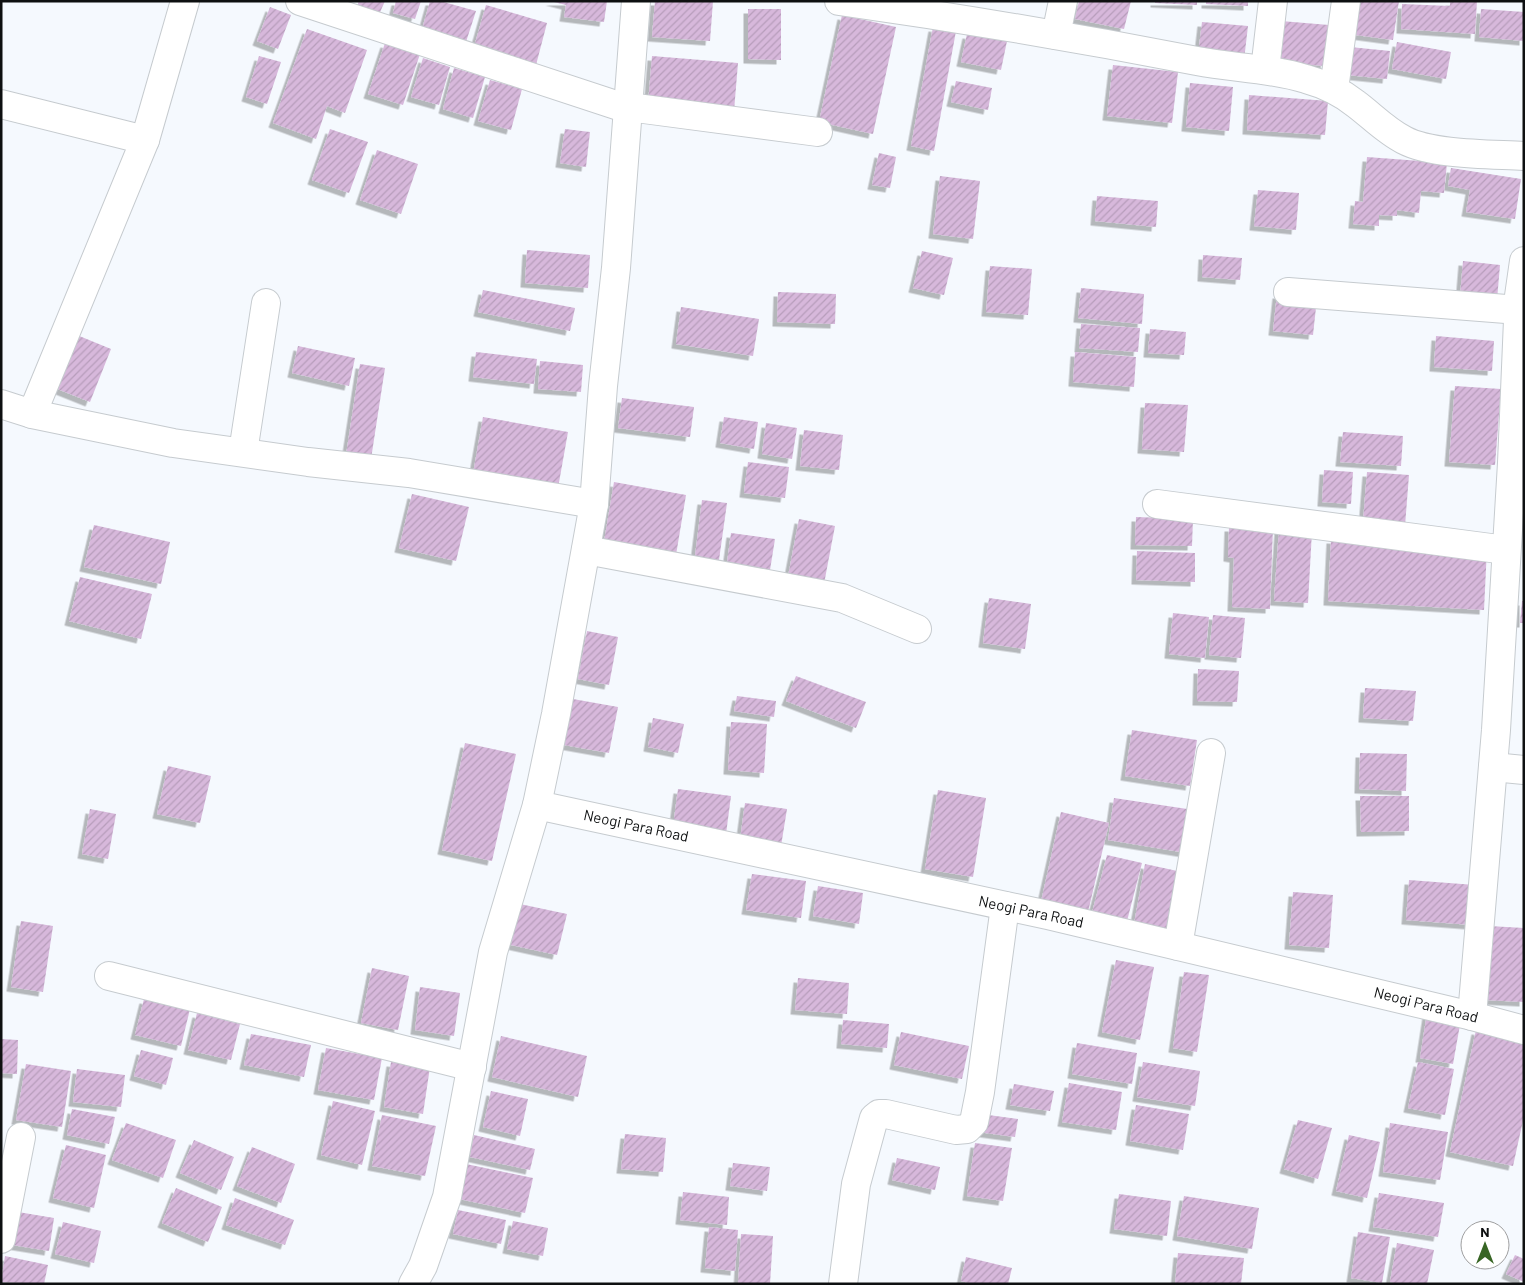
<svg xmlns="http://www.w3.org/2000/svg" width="1525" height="1285" font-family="Barlow,sans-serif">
  <defs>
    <pattern id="building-hatch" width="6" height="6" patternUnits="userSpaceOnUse" patternTransform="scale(1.25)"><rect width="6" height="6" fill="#d7b8db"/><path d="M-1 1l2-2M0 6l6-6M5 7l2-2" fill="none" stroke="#b79dbb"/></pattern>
    <filter id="shadow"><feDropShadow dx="-4.5" dy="4.5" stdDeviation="0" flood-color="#0004"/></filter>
  </defs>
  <rect width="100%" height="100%" fill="#f5f9fe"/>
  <g fill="url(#building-hatch)" filter="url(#shadow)">
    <path d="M359,1H385L377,19L355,12Z"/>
    <path d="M396,1H421L415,19L393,13Z"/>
    <path d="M430,1H440L476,11L465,45L421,33Z"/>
    <path d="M550,1H607L604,22L564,17L566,5Z"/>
    <path d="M655,1H713L710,41L652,37Z"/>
    <path d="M1079,1H1131L1124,29L1075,19Z"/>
    <path d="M1155,1H1197V5L1155,3Z"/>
    <path d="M1206,1H1248V6L1206,4Z"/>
    <path d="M1353,1H1399L1393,40L1348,34Z"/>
    <path d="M1450,1H1477L1475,34L1401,29L1402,4L1450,6Z"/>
    <path d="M486,5L547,23L536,65L474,47Z"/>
    <path d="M270,7L291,15L278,49L257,41Z"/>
    <path d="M748,9H781V60L748,59Z"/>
    <path d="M1481,9L1524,12V41L1479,37Z"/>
    <path d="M842,15L896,27L873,134L819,122Z"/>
    <path d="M1281,21L1329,25L1325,66L1278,62Z"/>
    <path d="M1202,22L1248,26L1244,60L1198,56Z"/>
    <path d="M933,27L956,31L934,151L911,146Z"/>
    <path d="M307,29L367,50L345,113L327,106L316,139L273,123Z"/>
    <path d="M967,34L1007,41L1001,70L961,62Z"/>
    <path d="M1397,42L1451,52L1446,79L1392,69Z"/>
    <path d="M385,43L420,54L403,105L368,94Z"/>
    <path d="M1350,47L1390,51L1387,79L1347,75Z"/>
    <path d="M259,56L281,62L267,104L246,97Z"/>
    <path d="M652,56L738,63L734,111L648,104Z"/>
    <path d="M423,58L450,67L439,105L411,97Z"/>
    <path d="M1113,65L1178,72L1172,123L1107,116Z"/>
    <path d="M454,68L485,77L473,118L443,109Z"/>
    <path d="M490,80L522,89L511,130L478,121Z"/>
    <path d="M956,81L992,88L988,110L951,102Z"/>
    <path d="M1190,83L1233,87L1229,131L1186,127Z"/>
    <path d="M1249,95L1328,101L1325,135L1247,130Z"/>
    <path d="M330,129L368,142L349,193L312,180Z"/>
    <path d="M565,129L590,132L586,167L560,163Z"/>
    <path d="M377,150L418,164L401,214L360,200Z"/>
    <path d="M879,153L896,157L890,188L872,185Z"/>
    <path d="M1367,157L1447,163L1444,193L1421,191L1419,213L1397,210V216L1379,215V226L1353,224L1355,201L1363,202Z"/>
    <path d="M1451,168L1521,179L1515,219L1466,212L1470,190L1448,186Z"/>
    <path d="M940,176L980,181L973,239L933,234Z"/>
    <path d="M1258,190L1299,193L1296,230L1254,226Z"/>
    <path d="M1097,196L1158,201L1156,227L1095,221Z"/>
    <path d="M527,250L590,255L588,288L525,283Z"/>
    <path d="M922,251L953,258L944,295L913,288Z"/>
    <path d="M1203,255L1242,258L1240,280L1202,277Z"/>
    <path d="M1463,261L1500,265L1497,300L1460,297Z"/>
    <path d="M990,266L1032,269L1028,315L986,312Z"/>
    <path d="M1081,288L1144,294L1142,324L1078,318Z"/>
    <path d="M483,290L575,308L570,331L478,312Z"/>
    <path d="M778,292L836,294L835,324L777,322Z"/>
    <path d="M1277,294L1317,298L1313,335L1273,331Z"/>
    <path d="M681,307L759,319L753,356L676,344Z"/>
    <path d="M1081,324L1140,328L1138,352L1079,348Z"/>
    <path d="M1150,329L1186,332L1184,355L1148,353Z"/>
    <path d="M72,333L111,349L90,402L50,386Z"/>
    <path d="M1436,336L1494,341L1492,371L1434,367Z"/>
    <path d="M298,346L355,358L349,386L292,373Z"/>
    <path d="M476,352L537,359L534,384L473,377Z"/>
    <path d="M1075,352L1136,357L1134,387L1073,382Z"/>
    <path d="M540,361L583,365L581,392L538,389Z"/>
    <path d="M360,364L385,368L371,459L346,455Z"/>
    <path d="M1455,386L1501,389L1495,465L1449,462Z"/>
    <path d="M622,398L694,407L690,437L618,428Z"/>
    <path d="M1145,403L1188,405L1184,452L1142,449Z"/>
    <path d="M483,417L568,432L558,488L473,474Z"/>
    <path d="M724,417L758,422L754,449L720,443Z"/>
    <path d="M766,423L797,428L792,459L762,454Z"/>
    <path d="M804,430L843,435L839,470L800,466Z"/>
    <path d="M1343,432L1403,436L1401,466L1340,462Z"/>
    <path d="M748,462L789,467L785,498L744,493Z"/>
    <path d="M1324,470L1353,472L1351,504L1322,502Z"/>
    <path d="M1367,472L1409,475L1405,526L1363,522Z"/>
    <path d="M614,482L686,495L676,555L604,542Z"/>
    <path d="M412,494L469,507L456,561L399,548Z"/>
    <path d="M702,500L727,503L718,567L694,564Z"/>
    <path d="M1136,517L1193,519L1192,546L1135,545Z"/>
    <path d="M799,519L835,526L823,589L787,582Z"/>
    <path d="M94,525L170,542L161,584L84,567Z"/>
    <path d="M1229,527L1273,528L1270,609L1232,607L1234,558L1228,557Z"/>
    <path d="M1279,529L1312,531L1308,603L1274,601Z"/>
    <path d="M731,533L775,539L770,570L727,563Z"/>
    <path d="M1331,539L1487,548L1484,610L1328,601Z"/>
    <path d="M1137,551L1195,553V582L1136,580Z"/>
    <path d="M80,577L152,594L141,639L69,621Z"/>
    <path d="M989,598L1031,604L1025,649L983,643Z"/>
    <path d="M1522,601H1524V623H1520Z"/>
    <path d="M1173,613L1209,617L1205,658L1169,654Z"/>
    <path d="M1213,615L1245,618L1241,658L1209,655Z"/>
    <path d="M587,631L618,637L609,685L578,679Z"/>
    <path d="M1198,669L1239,671L1237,702L1197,701Z"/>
    <path d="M796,676L866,702L856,728L786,701Z"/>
    <path d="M1365,688L1416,691L1413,721L1363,718Z"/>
    <path d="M737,696L776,701L774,717L734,711Z"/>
    <path d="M573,699L618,707L609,753L564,745Z"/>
    <path d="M653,718L684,724L678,753L648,747Z"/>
    <path d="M731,722L767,724L764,773L728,770Z"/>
    <path d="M1132,730L1197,740L1190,786L1125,776Z"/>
    <path d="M465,743L516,754L492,861L442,850Z"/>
    <path d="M1360,753L1407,754L1406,791L1359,789Z"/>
    <path d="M168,766L211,776L200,823L157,814Z"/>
    <path d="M678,789L731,796L726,834L673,827Z"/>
    <path d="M938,790L986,798L973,877L925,869Z"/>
    <path d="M1360,796H1409V831L1361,832Z"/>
    <path d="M1114,798L1194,810L1187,853L1108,840Z"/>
    <path d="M745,803L787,809L781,846L740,840Z"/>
    <path d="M90,809L116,814L108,859L82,854Z"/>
    <path d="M1061,812L1109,823L1088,912L1041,902Z"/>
    <path d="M1107,855L1142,863L1127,921L1092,913Z"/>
    <path d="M1145,864L1182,872L1171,931L1134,924Z"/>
    <path d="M752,874L806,881L801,918L746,910Z"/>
    <path d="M1409,880L1475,885L1472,925L1406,920Z"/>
    <path d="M818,886L863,893L859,924L813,916Z"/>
    <path d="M1293,892L1333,895L1329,948L1289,945Z"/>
    <path d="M520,904L567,914L557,955L511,945Z"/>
    <path d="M21,921L53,926L43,992L11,987Z"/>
    <path d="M1489,926L1524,928V1002L1485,1000Z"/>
    <path d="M1116,960L1154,967L1140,1040L1102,1032Z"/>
    <path d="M372,968L409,976L398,1030L361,1023Z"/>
    <path d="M1184,972L1209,975L1197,1052L1173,1048Z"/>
    <path d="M798,978L849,983L847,1014L795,1010Z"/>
    <path d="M420,987L460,993L454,1036L415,1030Z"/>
    <path d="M144,999L190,1009L181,1046L135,1035Z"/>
    <path d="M197,1013L240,1024L231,1060L188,1050Z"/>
    <path d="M1427,1013L1461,1019L1453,1064L1420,1058Z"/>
    <path d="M843,1020L889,1024L887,1048L841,1044Z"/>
    <path d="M1476,1030L1524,1040V1116L1513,1166L1450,1152Z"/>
    <path d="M901,1032L969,1046L962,1079L894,1065Z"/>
    <path d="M251,1034L311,1045L304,1077L244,1065Z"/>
    <path d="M501,1036L587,1056L578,1097L492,1077Z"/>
    <path d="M1,1039L18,1040L17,1074L1,1073Z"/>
    <path d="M1077,1043L1137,1053L1132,1084L1072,1074Z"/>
    <path d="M326,1048L382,1058L374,1100L318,1090Z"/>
    <path d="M141,1050L173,1058L166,1085L134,1076Z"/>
    <path d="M391,1062L430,1067L423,1114L384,1107Z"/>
    <path d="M1143,1062L1200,1071L1195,1106L1137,1097Z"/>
    <path d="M1418,1062L1454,1069L1445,1115L1408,1108Z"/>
    <path d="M26,1064L71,1071L62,1127L16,1120Z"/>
    <path d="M77,1069L125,1075L121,1107L73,1102Z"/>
    <path d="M1069,1083L1122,1092L1116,1130L1062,1122Z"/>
    <path d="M1014,1084L1054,1091L1050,1111L1010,1105Z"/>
    <path d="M491,1091L528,1099L520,1136L483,1127Z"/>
    <path d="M333,1101L375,1111L362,1165L321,1155Z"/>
    <path d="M1136,1105L1189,1114L1183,1150L1130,1141Z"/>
    <path d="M72,1109L115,1117L109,1144L67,1135Z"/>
    <path d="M981,1114L1018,1119L1015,1137L978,1132Z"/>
    <path d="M382,1115L436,1126L425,1176L372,1166Z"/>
    <path d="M1298,1120L1332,1128L1318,1179L1284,1169Z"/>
    <path d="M126,1123L176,1140L163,1178L112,1160Z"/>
    <path d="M1390,1123L1448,1132L1440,1180L1383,1172Z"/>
    <path d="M625,1134L666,1138L663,1172L621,1169Z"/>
    <path d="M474,1135L535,1149L530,1170L470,1157Z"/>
    <path d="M1349,1135L1380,1142L1367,1198L1336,1191Z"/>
    <path d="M194,1140L234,1157L221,1190L180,1173Z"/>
    <path d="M975,1143L1012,1148L1003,1201L967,1196Z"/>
    <path d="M66,1145L106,1155L94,1208L53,1198Z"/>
    <path d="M252,1147L295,1164L281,1203L237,1186Z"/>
    <path d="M897,1158L940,1167L935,1190L892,1180Z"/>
    <path d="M733,1163L770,1167L767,1191L730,1186Z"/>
    <path d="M466,1164L533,1178L525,1213L459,1199Z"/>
    <path d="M176,1188L222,1207L208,1242L162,1223Z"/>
    <path d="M683,1192L729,1197L727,1225L680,1220Z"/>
    <path d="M1379,1193L1444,1203L1438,1237L1373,1227Z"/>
    <path d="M1119,1194L1171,1201L1167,1236L1114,1229Z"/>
    <path d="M1184,1196L1259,1208L1252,1249L1177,1236Z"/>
    <path d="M235,1198L294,1220L285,1245L226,1225Z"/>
    <path d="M458,1210L506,1220L501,1244L453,1234Z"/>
    <path d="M12,1211L54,1218L49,1251L6,1244Z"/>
    <path d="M513,1221L548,1228L543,1256L507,1249Z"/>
    <path d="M63,1222L101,1231L94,1263L55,1254Z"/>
    <path d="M709,1227L738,1230L735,1271L705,1268Z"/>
    <path d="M1358,1232L1390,1237L1382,1283L1351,1278Z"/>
    <path d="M741,1234L773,1236L770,1284H738Z"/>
    <path d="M1397,1243L1434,1250L1427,1284H1398L1390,1282Z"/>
    <path d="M1178,1253L1244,1258L1241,1284H1175Z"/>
    <path d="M1515,1255L1524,1259V1282L1506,1274Z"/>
    <path d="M5,1256L48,1265L44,1284L1,1282Z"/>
    <path d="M966,1257L1012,1268L1008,1284H973L961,1281Z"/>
  </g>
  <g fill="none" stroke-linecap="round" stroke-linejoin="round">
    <g stroke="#c6cbcf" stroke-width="30">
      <g id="minor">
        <path d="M300,1L628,109L636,108L818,132"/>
        <path d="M839,1C959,18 1079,38 1197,61C1233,68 1271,68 1306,79C1324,84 1341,92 1356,104C1372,116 1386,131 1404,140C1432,155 1491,154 1524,156"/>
        <path d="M1056,35L1063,1"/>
        <path d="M1265,70L1273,1"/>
        <path d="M1334,89L1346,1"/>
        <path d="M1,104L145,140L32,414L1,404"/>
        <path d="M145,140L185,1"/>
        <path d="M1288,292L1519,310"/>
        <path d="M32,414L173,443L308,462L409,473L594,504"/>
        <path d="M243,452L266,303"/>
        <path d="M1157,504L1506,550"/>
        <path d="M586,550L842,598L917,629"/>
        <path d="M1493,767L1524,770"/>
        <path d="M537,805L1048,915L1472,1016L1524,1030"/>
        <path d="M1178,946L1211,753"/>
        <path d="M109,976L472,1067"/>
        <path d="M1472,1016L1496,730L1512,463L1519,296L1524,261"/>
        <path d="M1,1239L21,1137"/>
        <path d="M413,1284L423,1266L447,1197L493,952L537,805L556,714L594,504L603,386L616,268L636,1"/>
        <path d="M843,1284L856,1184L874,1118L879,1114H886L956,1130L967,1129L974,1122L980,1092L1005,906"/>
      </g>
    </g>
    <use href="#minor" stroke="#fff" stroke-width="28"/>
  </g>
  <g text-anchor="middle" stroke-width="4" stroke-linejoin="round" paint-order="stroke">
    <g font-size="15" fill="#0e1011" stroke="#fff">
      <text transform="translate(636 826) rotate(12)" y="5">Neogi Para Road</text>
      <text transform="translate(1031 912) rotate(12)" y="5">Neogi Para Road</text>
      <text transform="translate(1426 1005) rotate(14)" y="5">Neogi Para Road</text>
    </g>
  </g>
  <rect width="1525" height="1285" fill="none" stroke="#0e1011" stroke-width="5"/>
  <g transform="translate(1485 1245)"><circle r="24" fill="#ffffff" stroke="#9f9fa0"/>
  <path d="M0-4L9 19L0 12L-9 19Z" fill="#376524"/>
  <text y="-8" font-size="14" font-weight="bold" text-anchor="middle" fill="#0e1011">N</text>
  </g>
</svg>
